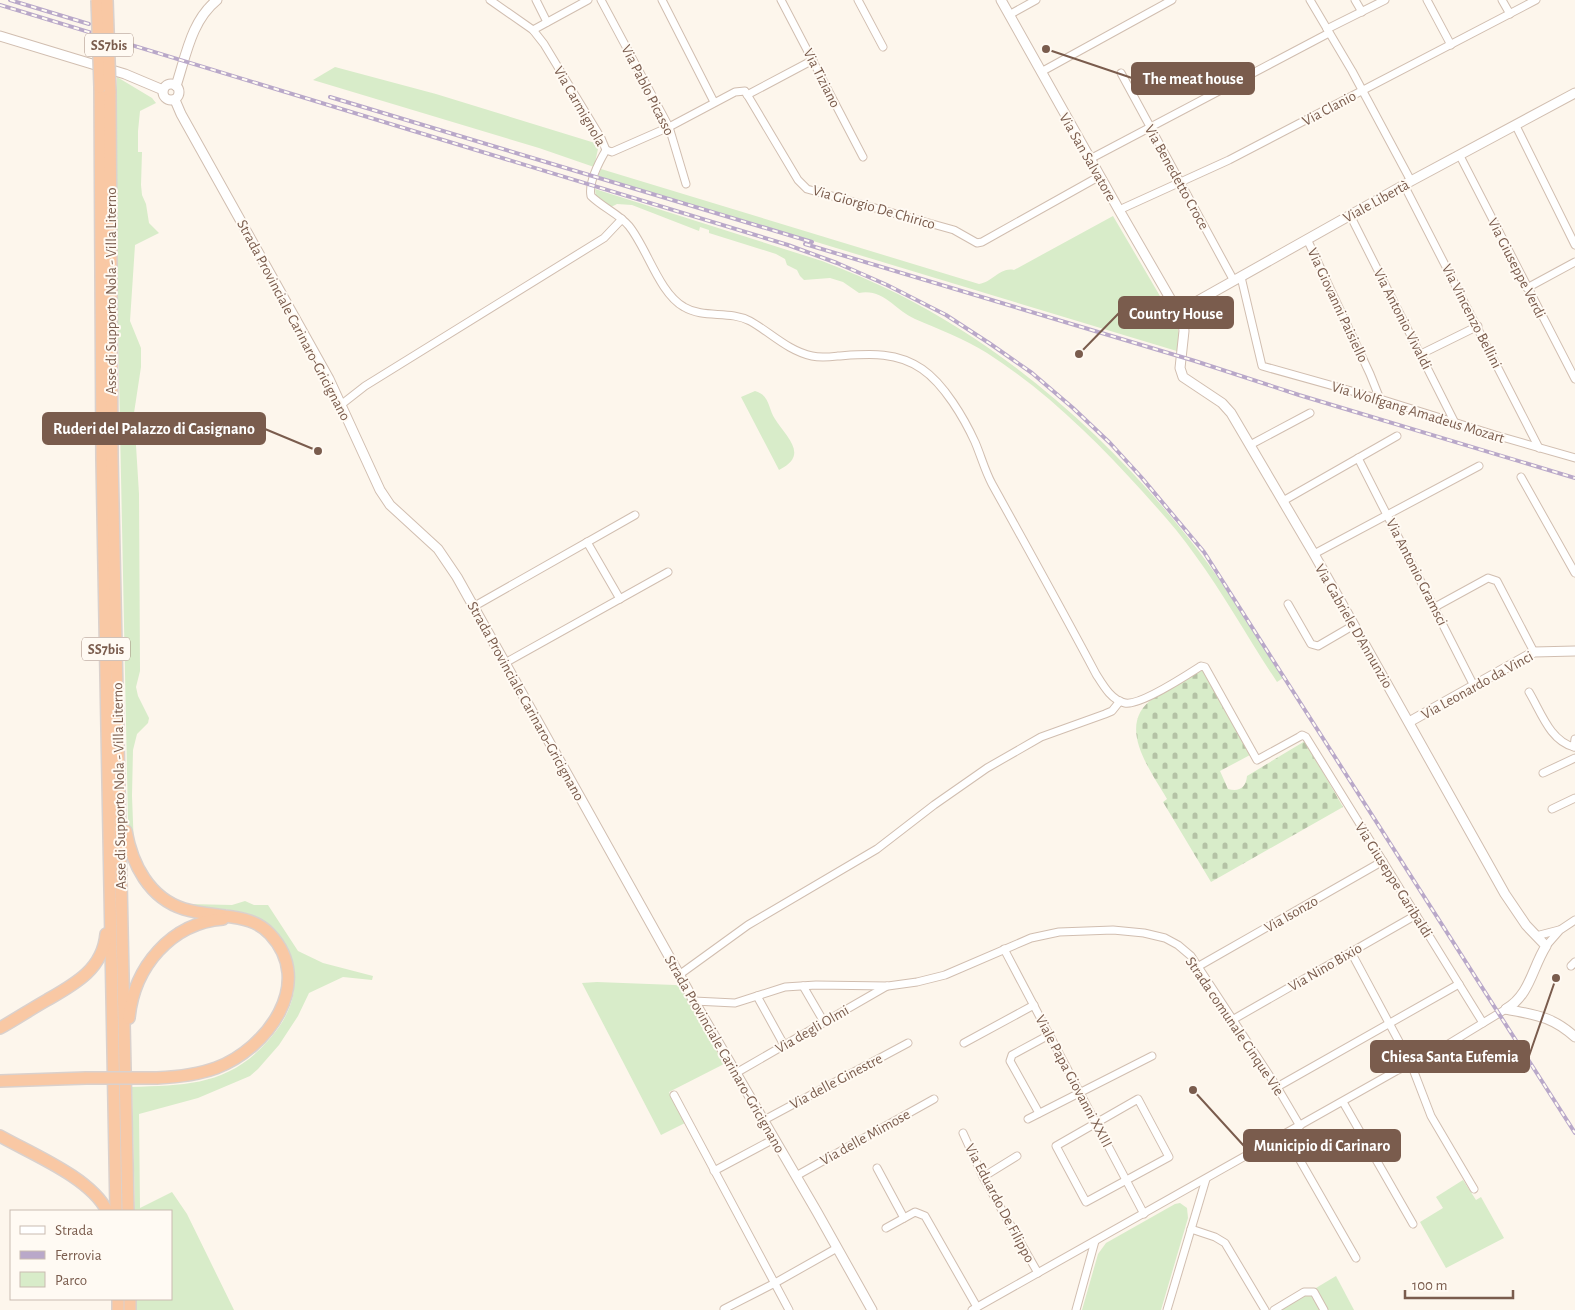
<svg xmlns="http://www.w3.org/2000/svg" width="1575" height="1310" font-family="'Alegreya Sans',sans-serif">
  <defs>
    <pattern id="cemetery-stones" width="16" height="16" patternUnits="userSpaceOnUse" patternTransform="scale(1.25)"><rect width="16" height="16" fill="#d8ecc9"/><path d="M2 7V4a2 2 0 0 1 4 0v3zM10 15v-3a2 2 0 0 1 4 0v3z" fill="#b4c2a5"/></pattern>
  </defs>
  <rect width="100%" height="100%" fill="#fdf6ec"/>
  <g fill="#d8ecc9">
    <path d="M335,67L436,94L595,143L598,149L594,167L539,148L313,80Z"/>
    <path d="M117,77L152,98L156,103L140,111L138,131V152H142L141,185L142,195L146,204L149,223L159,233L135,245L130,321L141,348V367L134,413L139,494L140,671L136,687L138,696L149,718L148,723L137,734L133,750L132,796L134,848L148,880L161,893L175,900L188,904L232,905L245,901L254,905H268L298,951L323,963L373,976L372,980L343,977L309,993L298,1016L279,1045L258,1069L250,1076L198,1098L139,1114L140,1208L172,1192L187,1214L234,1310H137L136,1299H171V1211H135L132,1087C190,1085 232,1085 272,1036C288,1017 297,996 294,970C292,956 286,944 276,934C267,925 257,917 245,913C214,904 180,915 155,890C137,873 130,845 128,821L114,131Z"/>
    <path d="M601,169L979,284C993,282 1000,267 1014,270L1113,216L1177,325L1180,338V352L598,176Z"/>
    <path d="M595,189L822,261C848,271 874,282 898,294C1011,351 1108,437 1186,535C1222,579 1252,630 1283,678L1277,682C1249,640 1225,596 1195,555C1179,532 1160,511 1142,491C1096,440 1045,390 987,353C965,339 938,329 915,319C895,310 883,288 859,293L843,282L830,278L804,280L800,276L797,270L787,265L785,259L776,254L709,233V230L700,227L699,231L632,205L617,204L611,207L596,197Z"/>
    <path d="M755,391C770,395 768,409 775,419C786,437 810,455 779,470L741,397Z"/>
    <path d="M597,982L675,985L680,986L724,1064L669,1092L685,1123L661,1135L582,983Z"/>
    <path d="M1463,1180L1476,1200L1481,1197L1504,1238L1446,1268L1420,1222L1443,1208L1436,1197Z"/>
    <path d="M1180,1203L1187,1208L1188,1218L1161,1310H1082L1098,1254L1106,1243L1175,1204Z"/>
    <path d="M1336,1276L1354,1310H1327L1316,1288Z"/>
    <path d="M1312,1293L1321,1310H1280L1306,1295Z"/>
  </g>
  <path fill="url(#cemetery-stones)" d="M1203,670L1250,755L1220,771L1228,789C1239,792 1246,788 1247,776L1305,741L1343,807L1211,882L1163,802L1167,799C1150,769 1114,724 1155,697C1170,687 1187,679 1203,670Z"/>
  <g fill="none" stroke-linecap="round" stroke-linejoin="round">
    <g stroke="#d1beb0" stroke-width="9">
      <g id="minor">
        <path d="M490,0L533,30L544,44L601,138L606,150C599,162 588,182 591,196C602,207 619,214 629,226C647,248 659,293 684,307C704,319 729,310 750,321C770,332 788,351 812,356C821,358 829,357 838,356C868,354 896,351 922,369C944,384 964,418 975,442C981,456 985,471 992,484C1027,547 1062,610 1096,674C1103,685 1111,700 1125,703C1140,706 1187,675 1201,666L1205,667L1257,760L1299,737L1302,735L1306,737L1483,1023"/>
        <path d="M536,0L547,22"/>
        <path d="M601,0L669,127L686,184"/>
        <path d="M662,0L714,102"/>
        <path d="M781,0L863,157"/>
        <path d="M858,0L883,47"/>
        <path d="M1310,0L1352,71L1411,181"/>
        <path d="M1355,0L1362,12"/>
        <path d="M1427,0L1451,45"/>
        <path d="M1502,0L1510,14"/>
        <path d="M1009,15L1036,0"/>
        <path d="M1327,29L1385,0"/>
        <path d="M533,30L588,0"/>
        <path d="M1041,72L1172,0"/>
        <path d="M1121,73L1234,281"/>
        <path d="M747,95L813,60"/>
        <path d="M1516,126L1575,245"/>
        <path d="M606,150L612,152L669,127L735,92L745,91L798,180L807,189L954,230L977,243L982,242L1100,176"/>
        <path d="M1460,156L1575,379"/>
        <path d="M1090,159L1329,33"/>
        <path d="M1404,185L1539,448"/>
        <path d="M1119,210L1229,160L1536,0"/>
        <path d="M1350,215L1455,423"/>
        <path d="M1307,239L1370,374L1380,399"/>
        <path d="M1241,277L1262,366L1380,399L1495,435L1575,458"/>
        <path d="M1527,288L1575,262"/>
        <path d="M1421,354L1478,326"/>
        <path d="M342,404L365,386L604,238L622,219"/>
        <path d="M1250,445L1310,413"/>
        <path d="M1358,458L1474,686"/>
        <path d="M1521,477L1575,573"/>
        <path d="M1283,501L1397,436"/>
        <path d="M587,542L620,599"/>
        <path d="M1314,554L1479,466"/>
        <path d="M1288,604L1311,644L1318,646L1354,625"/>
        <path d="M473,607L635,515"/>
        <path d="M1435,607L1488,578L1497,581L1534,652"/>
        <path d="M505,663L668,572"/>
        <path d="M1529,692C1541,712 1550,741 1574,747"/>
        <path d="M1574,747L1575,739"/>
        <path d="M1543,773L1575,758"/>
        <path d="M1552,809L1575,798"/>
        <path d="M1536,936L1559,930"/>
        <path d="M1546,946L1560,930L1575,920"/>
        <path d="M1004,949L1144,1214"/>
        <path d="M1351,952L1411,1064L1431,1116L1474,1189"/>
        <path d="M1199,966L1383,861"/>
        <path d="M1571,966L1575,962"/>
        <path d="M679,975L748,925L877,849L934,805L987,768L1041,737L1105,714L1112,711L1120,701"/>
        <path d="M803,986L824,1022"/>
        <path d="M757,996L784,1045"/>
        <path d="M694,1001L735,1003L785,987L816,985L888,986L917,982L945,975L1031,938L1059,932L1113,930L1144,933L1165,938L1178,945L1191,956L1277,1087L1300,1126"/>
        <path d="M1234,1019L1416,915"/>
        <path d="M964,1043L1034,1005"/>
        <path d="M736,1073L887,986"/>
        <path d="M1277,1087L1459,984"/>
        <path d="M674,1095L789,1310"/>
        <path d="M1138,1099L1169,1157L1086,1202L1056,1146Z"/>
        <path d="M1343,1102L1413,1224"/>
        <path d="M1039,1113L1010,1061L1012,1055L1049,1035"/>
        <path d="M1028,1119L1152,1056"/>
        <path d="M764,1120L908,1043"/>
        <path d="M963,1133L983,1177L1038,1273"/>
        <path d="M1285,1134L1356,1258"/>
        <path d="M877,1168L904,1218"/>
        <path d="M714,1171L774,1139"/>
        <path d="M796,1176L934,1099"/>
        <path d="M983,1177L1017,1156"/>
        <path d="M886,1228L915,1212L925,1216L977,1307"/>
        <path d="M1191,1229L1215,1237L1225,1243L1265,1310"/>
        <path d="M724,1309L775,1283L837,1248"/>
        <path d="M972,1310L1396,1071L1432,1054L1506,1009"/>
        <path d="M1076,1310L1095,1241"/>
        <path d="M1167,1310L1206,1179"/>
        <path d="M1274,1310L1304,1292H1314L1324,1310"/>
      </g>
    </g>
    <g stroke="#d1beb0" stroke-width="11">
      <g id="tertiary">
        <path d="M1001,0L1119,210L1178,312L1183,321L1184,331L1180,368L1183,377L1222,403L1231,413L1314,554L1505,894L1526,925L1546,946C1532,968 1530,995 1506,1009"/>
        <path d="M0,36L125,74L163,90"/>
        <circle cx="171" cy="92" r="8"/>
        <path d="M176,86C186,56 191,21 217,0"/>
        <path d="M175,100L181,114L329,379L380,490L390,505L438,549L457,577L694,1001L817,1212L872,1310"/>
        <path d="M1178,312L1411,181L1575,93"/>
        <path d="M1409,722L1534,652L1575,651"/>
        <path d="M1506,1009C1535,1015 1552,1016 1575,1037"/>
      </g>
    </g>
    <g stroke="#dad1cd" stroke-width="14">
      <g id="trunk">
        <path d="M100,87L102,460L116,1211"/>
        <path d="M110,91L112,457L128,1211"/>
        <path d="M126,831C132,864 149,898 184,909C197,913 212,914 225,916C242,918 258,921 270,934C316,983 267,1049 216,1068C197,1075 177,1077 157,1078"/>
        <path d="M129,1018C134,967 171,923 223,919"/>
        <path d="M0,1028C16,1019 31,1009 47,1000C75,984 103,969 106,934"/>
        <path d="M0,1081L86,1078"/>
        <path d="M0,1136C32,1154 91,1178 107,1211"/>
        <path d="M118,1299V1310"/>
        <path d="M130,1299V1310"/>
      </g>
    </g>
    <use href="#minor" stroke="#fff" stroke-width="7"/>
    <use href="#tertiary" stroke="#fff" stroke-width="9"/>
    <use href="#trunk" stroke="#f9c8a4" stroke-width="11"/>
    <g stroke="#b9a8c9" stroke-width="4">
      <g id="rail">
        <path d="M10,0L89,24"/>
        <path d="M0,5L788,245L837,263L887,285L946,315L989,343L1032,373L1073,408L1110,443L1142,478L1204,552L1575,1133"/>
        <path d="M330,97L812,242"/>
        <path d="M805,244L1195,361L1299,395L1575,478"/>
      </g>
    </g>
    <use href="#rail" stroke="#fffaf3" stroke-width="2" stroke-dasharray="5.5" stroke-linecap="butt"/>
    <g stroke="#dad1cd" stroke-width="14" stroke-linecap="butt">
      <g id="trunk-bridge">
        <path d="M97,0L100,87"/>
        <path d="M107,0L110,91"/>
        <path d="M86,1078H157"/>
      </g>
    </g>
    <use href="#trunk-bridge" stroke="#f9c8a4" stroke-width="11"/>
  </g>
  <g text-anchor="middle" stroke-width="4" stroke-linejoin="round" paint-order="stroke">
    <g fill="#fffaf3" stroke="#a28b7f" stroke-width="1">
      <rect x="85" y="33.5" width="48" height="23" rx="4"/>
      <rect x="82" y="637.5" width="48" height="23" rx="4"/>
    </g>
    <g font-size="14" font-weight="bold" fill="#7a5c4d">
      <text x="109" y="50">SS7bis</text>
      <text x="106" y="654">SS7bis</text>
    </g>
    <g font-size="15" fill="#7a5c4d" stroke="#fffaf3">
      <text transform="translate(822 78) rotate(63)" y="5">Via Tiziano</text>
      <text transform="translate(648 90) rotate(63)" y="5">Via Pablo Picasso</text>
      <text transform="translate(580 106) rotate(60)" y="5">Via Carmignola</text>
      <text transform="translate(1329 108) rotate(-28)" y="5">Via Clanio</text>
      <text transform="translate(1088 157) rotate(60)" y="5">Via San Salvatore</text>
      <text transform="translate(1177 177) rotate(61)" y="5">Via Benedetto Croce</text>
      <text transform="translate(1376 201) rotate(-29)" y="5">Viale Libertà</text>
      <text transform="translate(874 207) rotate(16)" y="5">Via Giorgio De Chirico</text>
      <text transform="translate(1517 268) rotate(63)" y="5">Via Giuseppe Verdi</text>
      <text transform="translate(111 291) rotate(-90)" y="5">Asse di Supporto Nola - Villa Literno</text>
      <text transform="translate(1338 305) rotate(65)" y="5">Via Giovanni Paisiello</text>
      <text transform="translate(1472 316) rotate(63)" y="5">Via Vincenzo Bellini</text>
      <text transform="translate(1403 319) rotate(63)" y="5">Via Antonio Vivaldi</text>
      <text transform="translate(294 320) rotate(62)" y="5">Strada Provinciale Carinaro-Gricignano</text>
      <text transform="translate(1418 412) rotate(17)" y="5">Via Wolfgang Amadeus Mozart</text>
      <text transform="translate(1417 572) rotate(63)" y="5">Via Antonio Gramsci</text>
      <text transform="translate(1354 626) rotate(60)" y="5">Via Gabriele D'Annunzio</text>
      <text transform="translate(1477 685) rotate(-29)" y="5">Via Leonardo da Vinci</text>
      <text transform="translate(526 701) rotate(61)" y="5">Strada Provinciale Carinaro-Gricignano</text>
      <text transform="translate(119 786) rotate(-91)" y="5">Asse di Supporto Nola - Villa Literno</text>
      <text transform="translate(1394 880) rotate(58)" y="5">Via Giuseppe Garibaldi</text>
      <text transform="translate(1291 914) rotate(-30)" y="5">Via Isonzo</text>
      <text transform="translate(1325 967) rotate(-30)" y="5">Via Nino Bixio</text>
      <text transform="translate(1235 1026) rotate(56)" y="5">Strada comunale Cinque Vie</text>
      <text transform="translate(812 1029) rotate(-30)" y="5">Via degli Olmi</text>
      <text transform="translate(725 1054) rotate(60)" y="5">Strada Provinciale Carinaro-Gricignano</text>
      <text transform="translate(836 1081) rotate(-28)" y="5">Via delle Ginestre</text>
      <text transform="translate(1074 1081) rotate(62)" y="5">Viale Papa Giovanni XXIII</text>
      <text transform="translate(865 1137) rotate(-29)" y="5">Via delle Mimose</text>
      <text transform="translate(1000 1203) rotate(62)" y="5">Via Eduardo De Filippo</text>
    </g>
  </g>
  <path fill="none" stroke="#7a5c4d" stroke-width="2" d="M1046 49L1132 78M1079 354L1119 313M318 451L265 429M1556 978L1529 1056M1193 1090L1244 1146"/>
  <g fill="#7a5c4d" stroke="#fffaf3" stroke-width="2">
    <circle cx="1046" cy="49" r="5"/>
    <circle cx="1079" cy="354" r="5"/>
    <circle cx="318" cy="451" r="5"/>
    <circle cx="1556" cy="978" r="5"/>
    <circle cx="1193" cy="1090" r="5"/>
  </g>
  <g fill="#7a5c4d" stroke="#7a5c4d" stroke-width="2">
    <rect x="1132" y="63" width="122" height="31" rx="5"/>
    <rect x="1119" y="297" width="114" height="31" rx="5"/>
    <rect x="43" y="413" width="222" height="31" rx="5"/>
    <rect x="1371" y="1041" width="158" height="31" rx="5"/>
    <rect x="1244" y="1130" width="156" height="31" rx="5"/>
  </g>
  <g font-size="16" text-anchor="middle" font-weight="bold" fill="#fff">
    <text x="1193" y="84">The meat house</text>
    <text x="1176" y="319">Country House</text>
    <text x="154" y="434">Ruderi del Palazzo di Casignano</text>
    <text x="1450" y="1062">Chiesa Santa Eufemia</text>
    <text x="1322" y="1151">Municipio di Carinaro</text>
  </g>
  <rect x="10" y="1210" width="162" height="90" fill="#fffaf3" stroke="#cabbb1"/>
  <rect x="20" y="1226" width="25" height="8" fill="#ffffff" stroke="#cabbb1"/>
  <text x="55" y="1235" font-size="15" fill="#7a5c4d">Strada</text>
  <rect x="20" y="1251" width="25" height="8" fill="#b9a8c9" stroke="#cabbb1"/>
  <text x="55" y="1260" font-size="15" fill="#7a5c4d">Ferrovia</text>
  <rect x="20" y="1272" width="25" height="15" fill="#d8ecc9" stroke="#cabbb1"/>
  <text x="55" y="1285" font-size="15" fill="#7a5c4d">Parco</text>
  <path d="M1405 1290v8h108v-8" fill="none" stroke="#7a5c4d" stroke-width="2.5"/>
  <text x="1412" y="1290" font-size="15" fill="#7a5c4d" stroke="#fffaf3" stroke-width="4" paint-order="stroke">100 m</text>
</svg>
